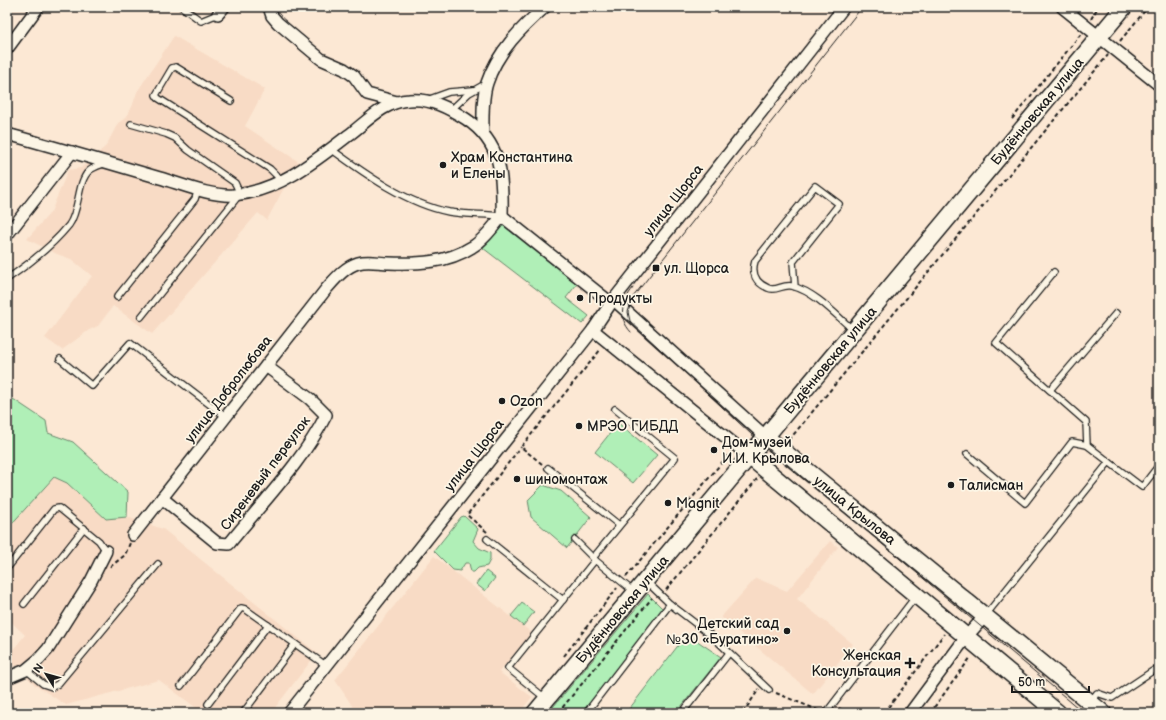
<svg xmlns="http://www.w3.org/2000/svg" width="1166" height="720" font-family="'Balsamiq Sans',sans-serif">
  <rect width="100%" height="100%" fill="#fce8d4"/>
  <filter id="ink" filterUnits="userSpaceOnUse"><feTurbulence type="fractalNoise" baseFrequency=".025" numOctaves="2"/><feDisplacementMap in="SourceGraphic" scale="8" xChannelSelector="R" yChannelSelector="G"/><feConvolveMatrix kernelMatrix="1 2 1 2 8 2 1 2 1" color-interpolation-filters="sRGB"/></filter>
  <g filter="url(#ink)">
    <g fill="#f8dbc5">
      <path d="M174,36L265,89L245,126L299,162L307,175L285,186L267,220L258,213L152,334L113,306L98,326L89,330L62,350L45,338L92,276L71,259L57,254L27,239L51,212L68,170L81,168L106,146L118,123L124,119L132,107L137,92Z"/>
      <path d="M54,477L67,483L106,519L127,517L163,529L317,653L271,713H203L159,680L66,705L35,685L7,657L25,635L7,618V529Z"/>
      <path d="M830,541L838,547L797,599L853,644L813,694L721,617L756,578L787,591Z"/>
      <path d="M434,556L532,633L499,672L532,697L519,713H357L335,680Z"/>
    </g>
    <g fill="#b0efb7" stroke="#66866a">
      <path d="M501,224L577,284L566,298L589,316L582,324L483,248Z"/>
      <path d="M7,395L46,421L48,433L73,442L128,492L127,517L106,519L67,483L54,477L7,529Z"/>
      <path d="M618,423L657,455L633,483L595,452Z"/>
      <path d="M543,485L561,491L591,517L567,548L531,517L528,500Z"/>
      <path d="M464,516L478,529L473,541L479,548L490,553V560L487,566L478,568L474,572H471L469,563H465L460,571L453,570L434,551L461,517Z"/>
      <path d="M486,571L495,578L485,591L476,584Z"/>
      <path d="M648,594L667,613L587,713H548Z"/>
      <path d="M522,603L534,612L523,626L511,616Z"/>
      <path d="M687,634L721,657L676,713H626Z"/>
    </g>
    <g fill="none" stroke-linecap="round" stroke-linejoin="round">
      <g stroke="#1c1c1c" stroke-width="8">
        <g id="lane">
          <path d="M182,7L201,21L218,14"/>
          <path d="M427,100L449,92L473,90"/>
          <path d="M231,101L176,67L172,68L156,95L158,98L270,169L277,176L280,182"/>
          <path d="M451,110L469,93L487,83"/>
          <path d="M131,124L166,134L175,138L188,150L235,183L240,194L141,317"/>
          <path d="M331,149C365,174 407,204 449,212C467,215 484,214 501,216"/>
          <path d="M1054,272L996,343L1086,422L1087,445L1109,462"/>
          <path d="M7,279C29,264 52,246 69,225C80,210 77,182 89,171C93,167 101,165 106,163"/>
          <path d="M795,287L793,262L839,204L815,186L755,261C751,274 756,283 768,288C776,292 782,284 792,286C815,292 835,314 852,329"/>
          <path d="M117,297L195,199L198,189"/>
          <path d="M60,359L92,386L130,343L226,417"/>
          <path d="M1050,390L1116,313"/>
          <path d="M967,454L1025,503L1072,442L1087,445"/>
          <path d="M548,468L619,525"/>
          <path d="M487,539L563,600"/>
          <path d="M575,540L595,560"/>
          <path d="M593,558L675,458L615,409"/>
          <path d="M9,566L54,509L59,508L99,541L106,551"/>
          <path d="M646,581L670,604L713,637L769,690"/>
          <path d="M24,604L84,528"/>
          <path d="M985,616L1109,462L1142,487L1159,465"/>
          <path d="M26,670L43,684L52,687L58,684L158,564"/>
          <path d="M181,686L241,608L245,609L327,666"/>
          <path d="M545,698L508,668L595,560L634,592"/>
          <path d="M1091,701L1097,693L1112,698L1154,670L1159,674"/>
          <path d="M208,704L268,625"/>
          <path d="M243,713L295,644"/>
          <path d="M586,713L670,604"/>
          <path d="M682,713L729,653"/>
          <path d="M826,713L916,596"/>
        </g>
      </g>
      <g stroke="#1c1c1c" stroke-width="14">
        <g id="street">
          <path d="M269,7L272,16L278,23L321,59L344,69L354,76L367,94L397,102"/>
          <path d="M1062,7L1159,85"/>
          <path d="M218,14L224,7"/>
          <path d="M7,49L38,7"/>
          <path d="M483,132C483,116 482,98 487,83C497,52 522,27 545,7"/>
          <path d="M7,134C58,148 109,163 160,178C181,184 212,197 234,195C280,191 319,158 354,131C370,118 387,101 409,100C430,98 449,108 466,119C502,143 503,176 502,216C493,227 484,240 472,247C447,263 418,264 389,263C379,263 368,260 358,263C345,267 336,278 327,288L133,535"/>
          <path d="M502,216L611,303"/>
          <path d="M7,235L72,152"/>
          <path d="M614,300L766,437"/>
          <path d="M593,330L749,456"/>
          <path d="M162,498L217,543L229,544C261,504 304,460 326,415L310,399L266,366"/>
          <path d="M7,678L26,670L38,660L48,649L91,581L106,551"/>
          <path d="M289,713L593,330L611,303L844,7"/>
          <path d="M910,713L967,636L985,616"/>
        </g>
      </g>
      <g stroke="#1c1c1c" stroke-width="19">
        <g id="secondary">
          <path d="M766,437L1103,713"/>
          <path d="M749,456L1058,713"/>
          <path d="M535,713L1124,7"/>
        </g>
      </g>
      <g stroke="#1c1c1c" stroke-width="2" stroke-dasharray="4 3" stroke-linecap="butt">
        <path d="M1091,19L1098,7"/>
        <path d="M1120,41L1148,7"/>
        <path d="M1012,119L1081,34"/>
        <path d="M789,440L1108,55"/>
        <path d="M542,464L521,447L601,349"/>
        <path d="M487,532L467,515L521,447"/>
        <path d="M110,567L125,555L130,543"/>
        <path d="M626,577L729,454"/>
        <path d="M666,590L757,479"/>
        <path d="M564,656L617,588"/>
        <path d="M776,693L820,711"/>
        <path d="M839,708L846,713"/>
        <path d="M519,713L523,708"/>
        <path d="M558,713L652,598"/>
        <path d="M743,713L759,689"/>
        <path d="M884,713L944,634"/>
        <path d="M930,713L971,657"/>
      </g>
      <use href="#lane" stroke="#fcf5e5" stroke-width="5.5"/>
      <use href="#street" stroke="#fcf5e5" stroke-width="11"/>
      <use href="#secondary" stroke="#fcf5e5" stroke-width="16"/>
      <g stroke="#1c1c1c" stroke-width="1">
        <path d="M862,7L633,297L628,312L630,321L751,434L1084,713"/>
        <path d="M631,332C617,317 622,302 633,288"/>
      </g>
    </g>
  </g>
  <g fill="#1c1c1c" stroke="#fcf5e5" stroke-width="1.5">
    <circle cx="443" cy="165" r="4"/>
    <rect x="652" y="264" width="8" height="8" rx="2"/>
    <circle cx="580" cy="298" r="4"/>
    <circle cx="502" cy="401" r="4"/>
    <circle cx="579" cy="426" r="4"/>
    <circle cx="714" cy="450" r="4"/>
    <circle cx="517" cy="479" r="4"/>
    <circle cx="951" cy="485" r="4"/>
    <circle cx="668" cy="503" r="4"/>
    <circle cx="787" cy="631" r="4"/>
    <path d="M908 657h4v4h4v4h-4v4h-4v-4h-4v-4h4z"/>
  </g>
  <g text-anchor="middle" stroke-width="3.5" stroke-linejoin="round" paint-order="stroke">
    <g font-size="14" fill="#1c1c1c" stroke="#fcf5e5">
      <text transform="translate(1037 111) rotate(-50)" y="5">Будённовская улица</text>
      <text transform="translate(673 200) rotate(-52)" y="5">улица Щорса</text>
      <text transform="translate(830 360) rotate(-50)" y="5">Будённовская улица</text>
      <text transform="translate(228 389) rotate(-52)" y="5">улица Добролюбова</text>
      <text transform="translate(474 455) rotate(-52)" y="5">улица Щорса</text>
      <text transform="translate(265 473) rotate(-53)" y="5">Сиреневый переулок</text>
      <text transform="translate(855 510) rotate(39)" y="5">улица Крылова</text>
      <text transform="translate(622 609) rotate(-50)" y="5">Будённовская улица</text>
    </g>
    <g font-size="14" fill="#1c1c1c" stroke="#fcf5e5" text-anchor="start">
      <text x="451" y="162">Храм Константина<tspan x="451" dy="16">и Елены</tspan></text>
      <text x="664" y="273">ул. Щорса</text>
      <text x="588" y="303">Продукты</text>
      <text x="510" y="406">Ozon</text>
      <text x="587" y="431">МРЭО ГИБДД</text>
      <text x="722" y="447">Дом-музей<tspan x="722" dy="16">И.И. Крылова</tspan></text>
      <text x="525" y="484">шиномонтаж</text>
      <text x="959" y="490">Талисман</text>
      <text x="676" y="508">Magnit</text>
      <text x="779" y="628" text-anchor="end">Детский сад<tspan x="779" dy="16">№30 «Буратино»</tspan></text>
      <text x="901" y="660" text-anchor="end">Женская<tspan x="901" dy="16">Консультация</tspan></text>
    </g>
  </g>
  <rect width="1166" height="720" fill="none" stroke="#fcf5e5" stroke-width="24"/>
  <rect x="12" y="12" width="1142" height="696" fill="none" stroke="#1c1c1c" stroke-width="1.5" filter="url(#ink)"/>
  <g transform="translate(46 674) rotate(307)" stroke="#fcf5e5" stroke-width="3" paint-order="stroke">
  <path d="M0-3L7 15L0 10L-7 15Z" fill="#1c1c1c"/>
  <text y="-6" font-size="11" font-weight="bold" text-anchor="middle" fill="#1c1c1c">N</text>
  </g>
  <path d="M1012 686v6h77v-6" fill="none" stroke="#1c1c1c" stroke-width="2"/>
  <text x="1018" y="686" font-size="12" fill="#1c1c1c" stroke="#fcf5e5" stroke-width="3" paint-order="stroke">50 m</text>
</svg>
